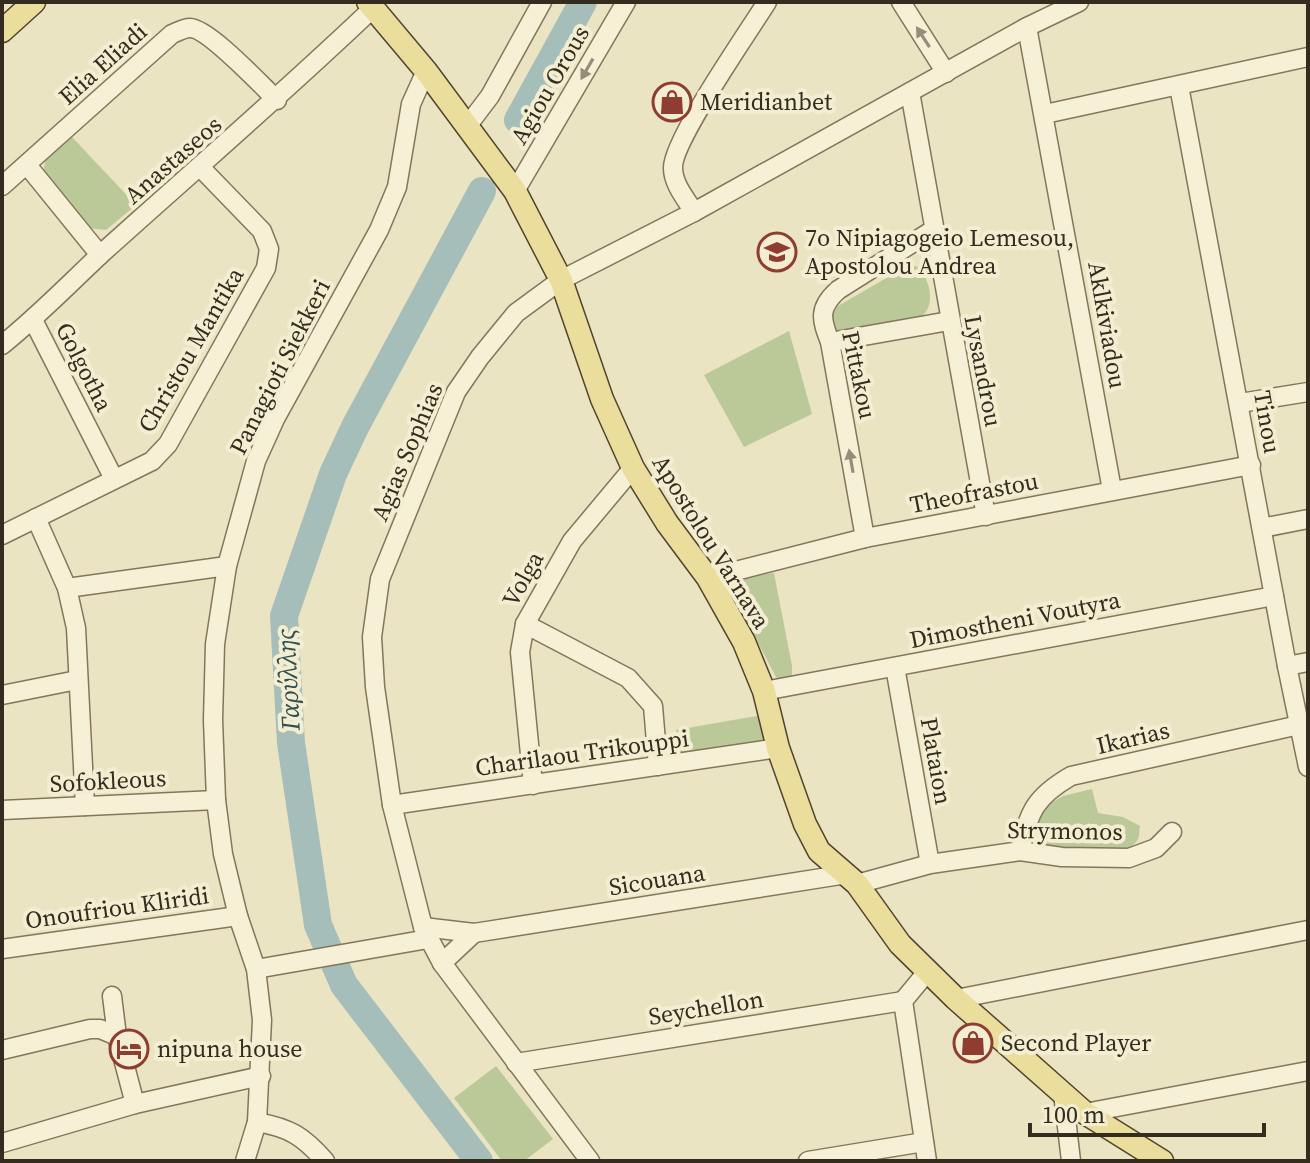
<svg xmlns="http://www.w3.org/2000/svg" width="1310" height="1163" font-family="'Source Serif 4',serif">
  <rect width="100%" height="100%" fill="#eae4c3"/>
  <g fill="#bbc898">
    <path d="M72,137L136,205L106,230L88,228L43,180L45,160Z"/>
    <path d="M909,265L919,267C931,282 937,310 917,319L833,333L831,310Z"/>
    <path d="M789,331L812,414L744,447L704,375Z"/>
    <path d="M774,573L792,666V676L778,681L731,591L741,578Z"/>
    <path d="M762,715L768,736L764,744L679,756L676,730Z"/>
    <path d="M1092,789L1098,813L1123,817L1140,826C1139,830 1140,835 1138,839C1126,863 1062,849 1039,847L1029,831L1044,807L1063,796Z"/>
    <path d="M496,1066L553,1139L524,1161H502L454,1098Z"/>
  </g>
  <g fill="none" stroke-linecap="round" stroke-linejoin="round">
    <g stroke="#a5beba" stroke-width="28">
      <path d="M518,120L583,2"/>
      <path d="M479,1161L344,985L318,925L291,743L284,616L333,474L355,427L482,191"/>
    </g>
    <g stroke="#83765b" stroke-width="21">
      <g id="minor">
        <path d="M901,2L946,73"/>
        <path d="M1027,27L1112,490"/>
        <path d="M1179,86L1287,666L1308,767"/>
        <path d="M910,92L986,516"/>
        <path d="M1045,114L1308,57"/>
        <path d="M468,125L490,96L542,2"/>
        <path d="M27,165L100,255"/>
        <path d="M2,186L172,34C177,32 184,28 190,28C208,28 261,85 277,100"/>
        <path d="M515,191L626,2"/>
        <path d="M694,212C686,199 673,184 673,168C672,141 749,31 767,2"/>
        <path d="M33,320L114,479"/>
        <path d="M830,342L949,321"/>
        <path d="M2,345C37,317 68,285 101,254C192,172 284,93 373,8"/>
        <path d="M1240,403L1308,392"/>
        <path d="M36,518L67,588L76,628L85,806"/>
        <path d="M1262,528L1308,519"/>
        <path d="M2,535L152,461L168,444L266,268L269,249L262,231L201,168"/>
        <path d="M865,538L830,342C821,319 818,308 838,290L933,230"/>
        <path d="M708,578L865,538L1251,465"/>
        <path d="M67,588L227,566"/>
        <path d="M525,624L628,678L653,706L658,766"/>
        <path d="M1287,666L1308,662"/>
        <path d="M895,667L930,864"/>
        <path d="M764,691L1274,596"/>
        <path d="M2,695L77,680"/>
        <path d="M533,785L520,652L525,624L572,541L633,468"/>
        <path d="M392,805L778,748"/>
        <path d="M2,810L216,800"/>
        <path d="M1020,851C1029,811 1035,797 1071,776L1299,725"/>
        <path d="M857,884L930,864L1020,851L1062,857L1129,858L1156,848L1172,832"/>
        <path d="M423,927L474,933L847,874"/>
        <path d="M2,949L238,916"/>
        <path d="M442,963L474,933"/>
        <path d="M256,969L428,939"/>
        <path d="M927,972L903,1001L927,1161"/>
        <path d="M112,996L117,1036L135,1104"/>
        <path d="M956,999L1308,930"/>
        <path d="M2,1050L90,1029H100L117,1036"/>
        <path d="M516,1063L903,1001"/>
        <path d="M1063,1093L1071,1161"/>
        <path d="M1085,1113L1308,1071"/>
        <path d="M257,1122C290,1128 303,1136 325,1161"/>
        <path d="M2,1143L135,1104L261,1076"/>
        <path d="M245,1161L257,1122L262,1020L256,969L238,916L223,854L216,800L213,720L215,644L227,566L256,461L275,419L379,230L397,187L411,104L426,71"/>
        <path d="M590,1161L442,963L423,927L392,805L375,687L372,637L380,579L456,392L480,357L516,313L561,280L694,212L1027,27L1079,2"/>
        <path d="M808,1161L924,1142"/>
      </g>
    </g>
    <g stroke="#51442f" stroke-width="25">
      <g id="major">
        <path d="M368,2L426,71L515,191L561,280L602,399L633,468L667,523L708,578L744,642L764,691L778,748L805,824L819,851L857,884L900,944L956,999L1085,1113L1162,1161"/>
        <path d="M2,31L34,2"/>
      </g>
    </g>
    <use href="#minor" stroke="#f6f1d6" stroke-width="18"/>
    <use href="#major" stroke="#ebde9d" stroke-width="22"/>
  </g>
  <defs><path id="oneway-solid" d="M-6-.8H1V-3.2L6.5 0L1 3.2V.8H-6Z" transform="scale(2)"/></defs>
  <g fill="#958e7a">
    <use href="#oneway-solid" transform="translate(923 37) rotate(-123)"/>
    <use href="#oneway-solid" transform="translate(587 69) rotate(120)"/>
    <use href="#oneway-solid" transform="translate(851 461) rotate(-100)"/>
  </g>
  <defs>
    <g id="shop-ring" transform="scale(2)"><circle r="9.5" fill="#f3eed2" stroke="#8e3d30" stroke-width="1.5"/><path d="M-5-2.5h2.3a2.7 3.5 0 0 1 5.4 0H5L5.5 6h-11ZM-1.5-2.5h3a1.5 2.3 0 0 0-3 0Z" fill="#8e3d30"/></g>
    <g id="school-ring" transform="scale(2)"><circle r="9.5" fill="#f3eed2" stroke="#8e3d30" stroke-width="1.5"/><path d="M0-5L7-2L0 1L-7-2ZM-4 1L0 2.5L4 1V4Q0 6-4 4Z" fill="#8e3d30"/></g>
    <g id="hotel-ring" transform="scale(2)"><circle r="9.5" fill="#f3eed2" stroke="#8e3d30" stroke-width="1.5"/><path d="M-6-4.5h1.5V1H6V5H4.5V3h-9V5H-6ZM-4 0a1.8 1.8 0 1 1 3.6 0ZM.5 0V-2.5h3Q6-2.5 6 0Z" fill="#8e3d30"/></g>
  </defs>
  <g fill-rule="evenodd">
    <use href="#shop-ring" x="672" y="102"/>
    <use href="#school-ring" x="777" y="252"/>
    <use href="#shop-ring" x="973" y="1043"/>
    <use href="#hotel-ring" x="129" y="1049"/>
  </g>
  <g text-anchor="middle" stroke-width="8" stroke-linejoin="round" paint-order="stroke">
    <g font-size="24" fill="#342c1e" stroke="#f3eed2">
      <text transform="translate(103 64) rotate(-42)" y="8">Elia Eliadi</text>
      <text transform="translate(550 85) rotate(-60)" y="8">Agiou Orous</text>
      <text transform="translate(173 160) rotate(-41)" y="8">Anastaseos</text>
      <text transform="translate(1107 325) rotate(80)" y="8">Aklkiviadou</text>
      <text transform="translate(191 350) rotate(-60)" y="8">Christou Mantika</text>
      <text transform="translate(84 367) rotate(63)" y="8">Golgotha</text>
      <text transform="translate(280 367) rotate(-63)" y="8">Panagioti Siekkeri</text>
      <text transform="translate(983 371) rotate(79)" y="8">Lysandrou</text>
      <text transform="translate(859 375) rotate(78)" y="8">Pittakou</text>
      <text transform="translate(1267 422) rotate(80)" y="8">Tinou</text>
      <text transform="translate(407 452) rotate(-67)" y="8">Agias Sophias</text>
      <text transform="translate(974 493) rotate(-11)" y="8">Theofrastou</text>
      <text transform="translate(711 542) rotate(58)" y="8">Apostolou Varnava</text>
      <text transform="translate(523 579) rotate(-61)" y="8">Volga</text>
      <text transform="translate(1015 620) rotate(-11)" y="8">Dimostheni Voutyra</text>
      <text transform="translate(1133 738) rotate(-13)" y="8">Ikarias</text>
      <text transform="translate(582 753) rotate(-8)" y="8">Charilaou Trikouppi</text>
      <text transform="translate(936 761) rotate(80)" y="8">Plataion</text>
      <text transform="translate(108 781) rotate(-3)" y="8">Sofokleous</text>
      <text transform="translate(1065 831) rotate(1)" y="8">Strymonos</text>
      <text transform="translate(657 880) rotate(-9)" y="8">Sicouana</text>
      <text transform="translate(117 908) rotate(-8)" y="8">Onoufriou Kliridi</text>
      <text transform="translate(706 1008) rotate(-9)" y="8">Seychellon</text>
    </g>
    <g font-size="24" fill="#342c1e" stroke="#f3eed2" text-anchor="start">
      <text x="700" y="110">Meridianbet</text>
      <text x="805" y="246">7o Nipiagogeio Lemesou,<tspan x="805" dy="28">Apostolou Andrea</tspan></text>
      <text x="1001" y="1051">Second Player</text>
      <text x="157" y="1057">nipuna house</text>
    </g>
    <g font-size="26" font-style="italic" fill="#2f5053" stroke="#f3eed2">
      <text transform="translate(288 680) rotate(-93)" y="9">Γαρύλλης</text>
    </g>
  </g>
  <rect width="1310" height="1163" fill="none" stroke="#342c1e" stroke-width="8"/>
  <path d="M1030 1123v12h234v-12" fill="none" stroke="#342c1e" stroke-width="4"/>
  <text x="1042" y="1123" font-size="24" fill="#342c1e" stroke="#f3eed2" stroke-width="6" paint-order="stroke">100 m</text>
</svg>
